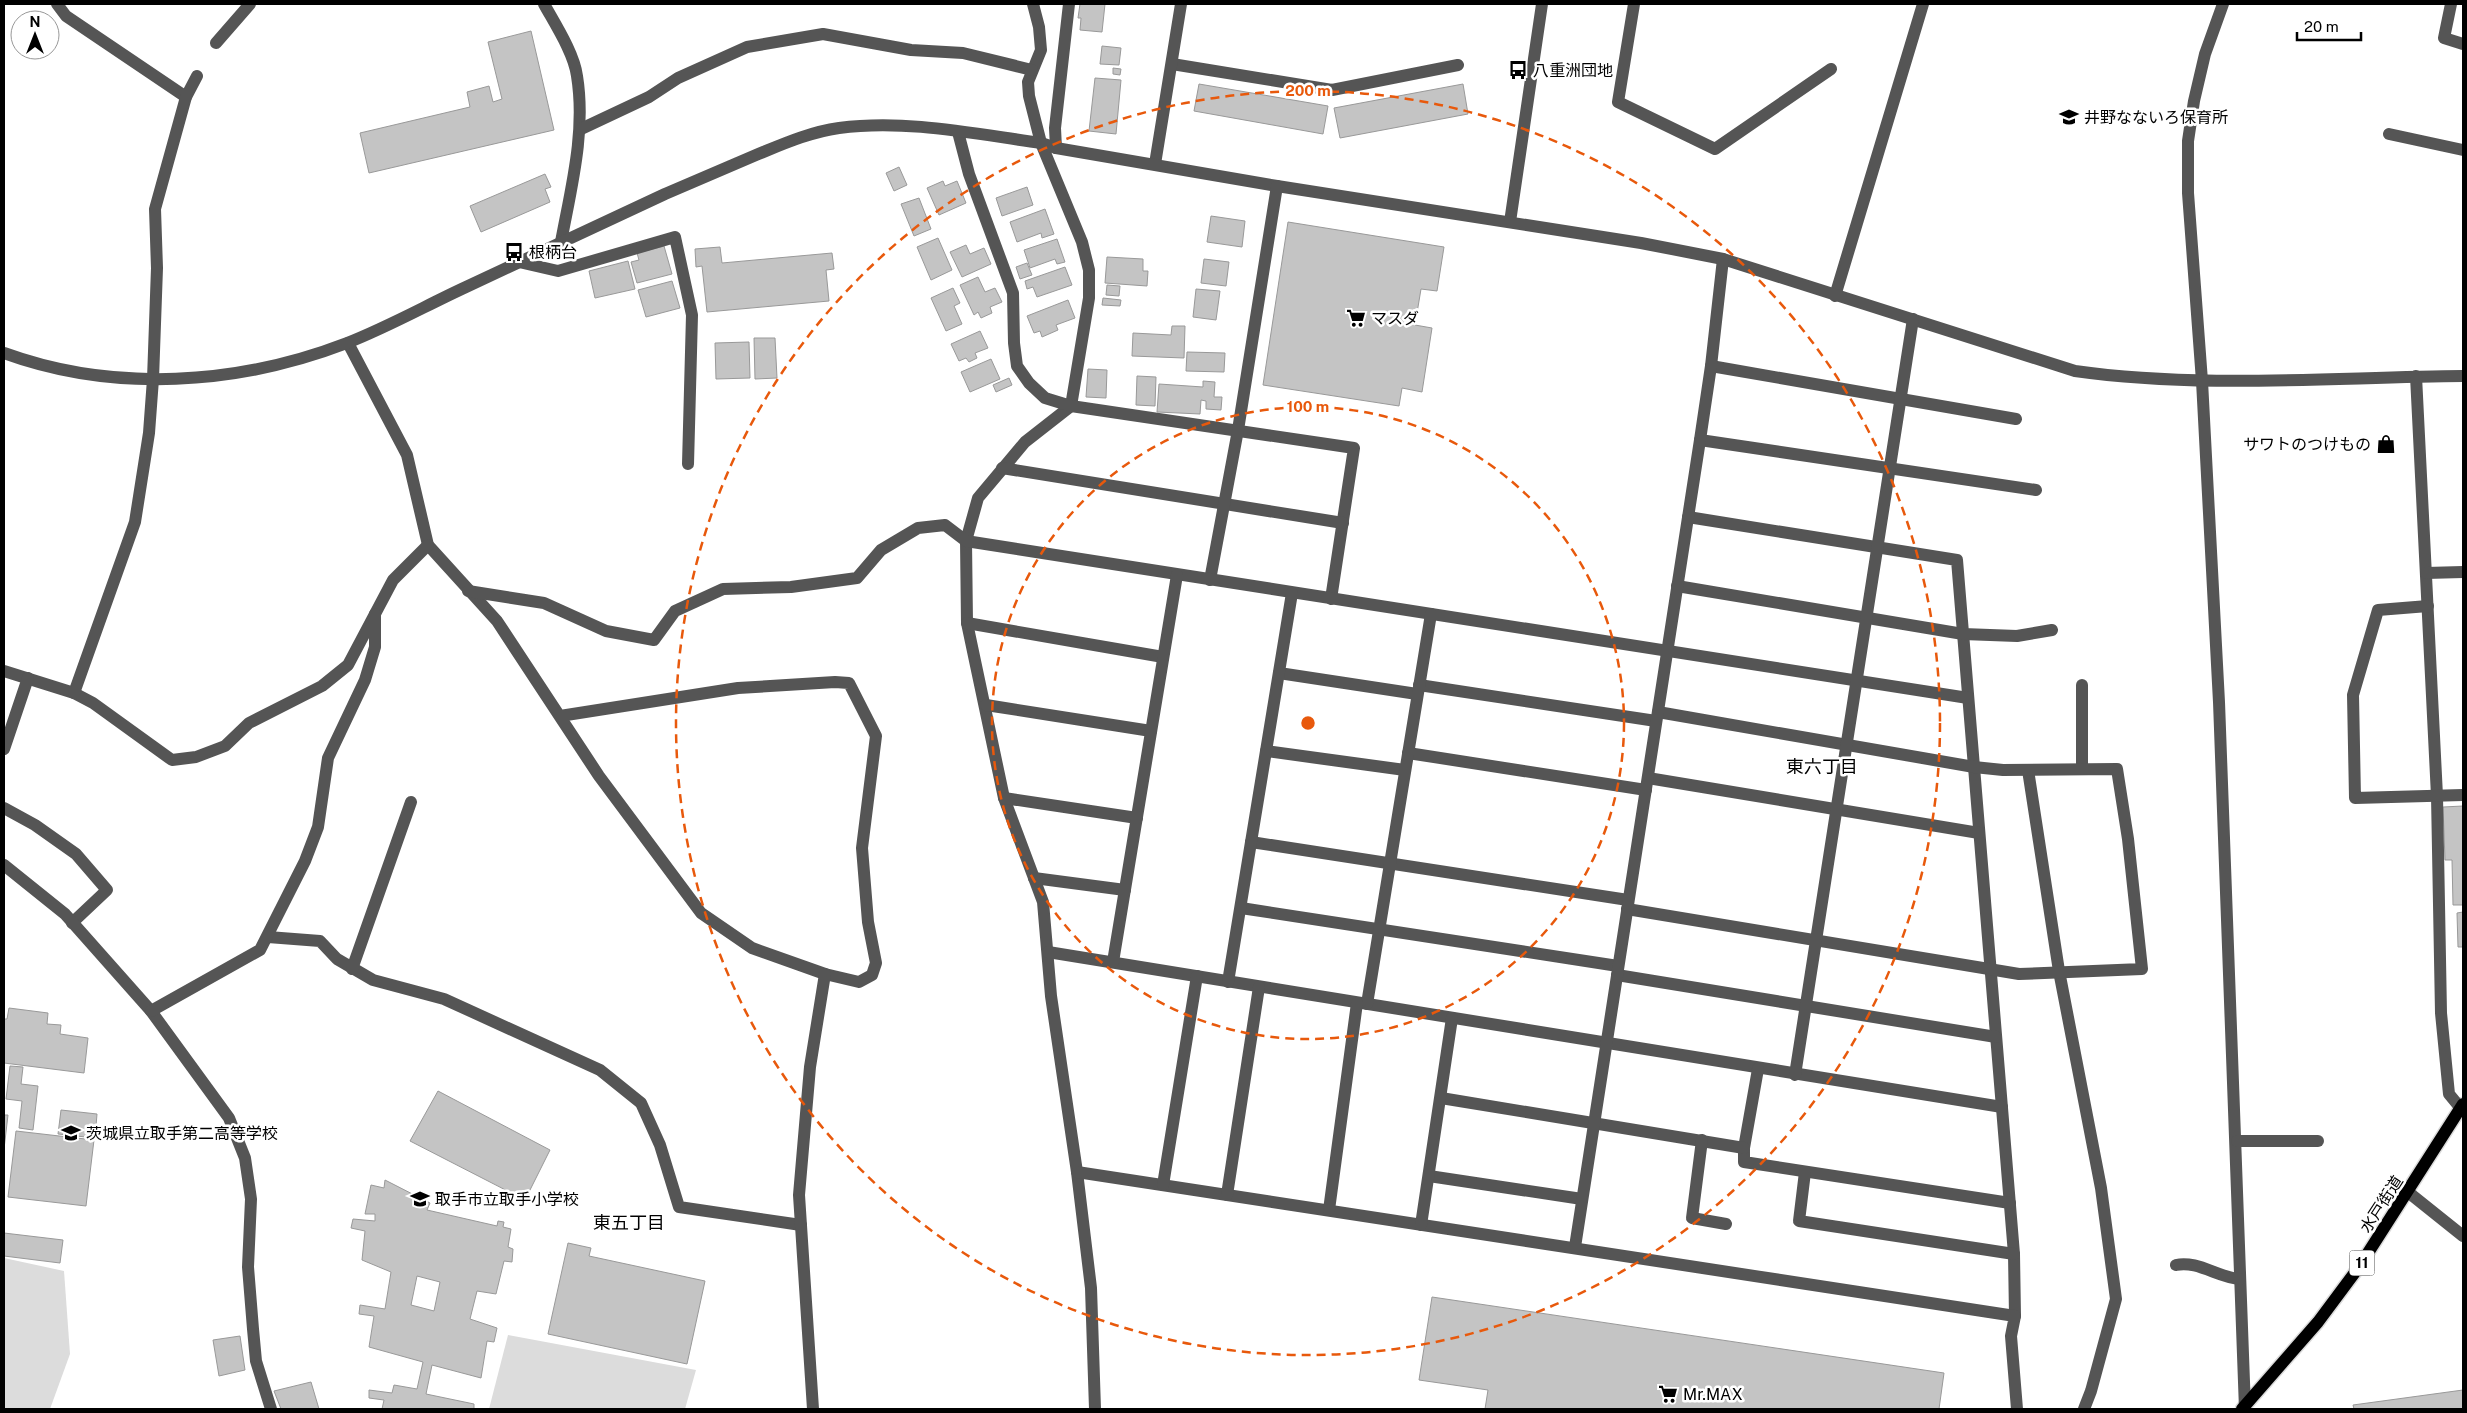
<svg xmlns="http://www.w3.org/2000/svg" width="2467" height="1413" font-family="'Public Sans','Noto Sans JP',sans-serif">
  <rect width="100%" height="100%" fill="#fff"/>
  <g fill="#dcdcdc">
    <path d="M4,1258L64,1271L70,1354L50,1409H4Z"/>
    <path d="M508,1335L696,1370L685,1409H489Z"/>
  </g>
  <g fill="#c4c4c4" stroke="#999" fill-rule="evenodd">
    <path d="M1080,4H1105L1102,32L1080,30L1081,18H1078Z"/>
    <path d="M531,31L554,130L369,173L360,133L470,107L467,92L489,86L493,102L502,99L488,42Z"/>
    <path d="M1102,46L1121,48L1119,65L1100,64Z"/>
    <path d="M1113,68L1121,69L1120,75L1113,74Z"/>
    <path d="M1095,78L1121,80L1116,134L1089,131Z"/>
    <path d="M1199,84L1328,106L1323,134L1194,111Z"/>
    <path d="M1463,84L1468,114L1340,138L1334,108Z"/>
    <path d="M899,167L907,185L894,191L886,173Z"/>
    <path d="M545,174L551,187L545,189L550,202L481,232L470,206Z"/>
    <path d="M943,181L945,186L957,181L966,203L939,215L927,188Z"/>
    <path d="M1027,187L1033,205L1002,216L996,198Z"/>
    <path d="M919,198L931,229L914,236L901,204Z"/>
    <path d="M1045,209L1054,234L1042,238L1041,233L1017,242L1010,222Z"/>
    <path d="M1211,216L1245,221L1242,247L1207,242Z"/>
    <path d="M1288,222L1444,247L1437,291L1421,289L1415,325L1432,328L1422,392L1402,388L1399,406L1263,385Z"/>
    <path d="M938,238L952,270L931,280L917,247Z"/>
    <path d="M1057,239L1065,262L1057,264L1055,259L1030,268L1024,250Z"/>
    <path d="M966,245L970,254L984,248L991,264L962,277L950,252Z"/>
    <path d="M664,246L672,274L637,283L631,262L639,260L637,253Z"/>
    <path d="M720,247L722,263L832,253L834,269L826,270L829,301L707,312L702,266L696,267L695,249Z"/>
    <path d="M1107,257L1143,259V271H1148L1147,286L1105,283Z"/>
    <path d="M1204,259L1229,262L1226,286L1201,283Z"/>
    <path d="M628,261L635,289L595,298L589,271Z"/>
    <path d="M1027,263L1032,275L1020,279L1016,267Z"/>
    <path d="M1065,267L1072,285L1037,297L1033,287L1027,289L1025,281Z"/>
    <path d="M978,277L985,292L995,288L1002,302L990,307L992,313L981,318L978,312L974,315L960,285Z"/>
    <path d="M672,281L680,308L646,317L638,290Z"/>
    <path d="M1107,285L1120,286L1119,296L1106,295Z"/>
    <path d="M953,288L960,303L954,306L962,324L946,331L931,298Z"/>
    <path d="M1196,289L1220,291L1216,320L1193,317Z"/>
    <path d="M1103,298L1121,300L1120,306L1102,305Z"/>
    <path d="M1068,300L1075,318L1056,325L1058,330L1042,337L1040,331L1034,333L1027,316Z"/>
    <path d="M1172,326H1185L1184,358L1132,356L1133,333L1171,335Z"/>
    <path d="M980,331L988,348L975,353L977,358L969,362L966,358L959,361L951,344Z"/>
    <path d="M754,338H775L777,378L755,379Z"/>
    <path d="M749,342L750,378L716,379L715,343Z"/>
    <path d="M1187,352L1225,353L1224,372L1186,371Z"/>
    <path d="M991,359L1000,379L970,392L961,372Z"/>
    <path d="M1088,369L1107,370L1106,398L1086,397Z"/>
    <path d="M1137,376L1156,377L1155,406L1136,405Z"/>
    <path d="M1009,378L1012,385L996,392L993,385Z"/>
    <path d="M1203,381L1215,382L1214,397H1222L1221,410L1206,409V401L1201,400L1200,414L1157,412L1159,384L1203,387Z"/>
    <path d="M2463,806V905H2453L2452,860H2445L2443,807Z"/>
    <path d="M2463,912V947H2458L2457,913Z"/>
    <path d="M9,1008L48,1013L47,1024L61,1025L60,1034L88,1038L84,1073L4,1063V1019H7Z"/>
    <path d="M10,1066L23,1067L21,1084L38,1086L33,1130L19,1128L22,1101L6,1099Z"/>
    <path d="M438,1091L550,1150L525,1200L410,1141Z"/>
    <path d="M61,1110L97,1114L95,1138L58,1134Z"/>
    <path d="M4,1115H8L4,1149Z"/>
    <path d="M16,1131L94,1140L86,1206L8,1197Z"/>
    <path d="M385,1180L430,1203L427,1210L497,1226L498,1221L504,1222L503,1227L511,1229L508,1247L513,1249L512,1262L504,1261L496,1294L477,1291L470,1319L497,1328L494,1342L487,1341L481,1378L432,1365L426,1394L474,1404V1409H382L384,1400L369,1398V1390L392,1393L394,1385L417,1389L423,1362L369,1347L374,1316L359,1314L360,1305L385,1309L391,1272L362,1260L365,1231L351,1228L353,1219L375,1221V1214H365L371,1185L384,1188ZM417,1276L440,1282L434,1311L411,1305Z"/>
    <path d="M4,1233L63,1240L60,1263L4,1256Z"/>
    <path d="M568,1243L591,1248L589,1256L705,1281L687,1364L548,1334Z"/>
    <path d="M1432,1297L1944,1373L1939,1409H1485L1488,1390L1419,1380Z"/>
    <path d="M240,1336L245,1370L219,1376L213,1340Z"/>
    <path d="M311,1382L319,1409H281L274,1391Z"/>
    <path d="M2463,1390V1409H2354L2353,1405Z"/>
  </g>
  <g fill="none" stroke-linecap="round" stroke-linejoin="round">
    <g stroke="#dbdbdb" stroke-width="15">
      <path id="major" d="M2242,1409L2318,1322L2359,1267L2463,1104"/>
    </g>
    <g stroke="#555" stroke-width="12">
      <path d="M57,4L66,16L186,97"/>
      <path d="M544,4C555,24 574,53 577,76C586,132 571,188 561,242"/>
      <path d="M1033,4L1039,27L1041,50L1028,82L1029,96L1041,143L1082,242L1089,270V298L1071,406L1025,442L978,498L966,541L967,623L1004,798L1043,902L1051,996L1077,1172L1091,1288L1095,1409"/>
      <path d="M1634,4L1618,102L1715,149L1831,69"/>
      <path d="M2223,4L2205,54L2194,101L2188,141V193L2202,381L2219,702L2245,1409"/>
      <path d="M2451,4L2444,38L2463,44"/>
      <path d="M216,43L250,4"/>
      <path d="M1172,64L1332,90L1458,65"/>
      <path d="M581,129L649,97L678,78L747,47L823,34L911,50L963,53L1032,70"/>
      <path d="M958,132L969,174L1013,293L1014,343L1017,366L1029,383L1045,398L1071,406L1354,448L1331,599"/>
      <path d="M2389,134L2463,150"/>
      <path d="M1056,148L1055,128L1069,4"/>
      <path d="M1155,164L1181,4"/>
      <path d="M1510,222L1542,4"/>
      <path d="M519,262L558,271L675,237L692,315L688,464"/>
      <path d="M1835,296L1923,4"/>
      <path d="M348,343L407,455L428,545L497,621L599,776L701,913L752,948L825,974L859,982L872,975L876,963L868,922L862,848L876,736L849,683L835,682L738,688L560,716"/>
      <path d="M4,353C114,393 238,385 347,343C388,327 427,305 466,287C533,256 599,225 665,194C695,181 725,168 756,155C783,144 810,132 839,128C906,119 975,134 1041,143L1056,148L1277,186L1641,243L1723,259L2075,371C2203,389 2334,377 2463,376"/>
      <path d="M1711,366L2016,419"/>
      <path d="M2416,376L2437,796L2441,1013L2449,1094L2463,1111"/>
      <path d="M1700,440L2036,490"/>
      <path d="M1002,468L1343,523"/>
      <path d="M1688,517L1957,560L2014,1254L2015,1316"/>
      <path d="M2426,573L2463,572"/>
      <path d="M1210,580L1238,430L1277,186"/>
      <path d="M1677,586L1963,634L2017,636L2052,630"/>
      <path d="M468,591L544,603L606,631L654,640L675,611L723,589L791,587L857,578L881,550L918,528L945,525L966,541L1968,698"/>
      <path d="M2428,606L2378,610L2353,695L2355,798L2463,795"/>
      <path d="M967,623L1163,657"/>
      <path d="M4,671L74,693L93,703L172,760L196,757L225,746L249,723L322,686L348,665L393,580L428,545"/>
      <path d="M1279,673L1417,694"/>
      <path d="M1419,685L1656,721"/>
      <path d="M74,693L135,522L149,433L153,379L157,268L155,209L186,97L197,76"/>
      <path d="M986,705L1151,731"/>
      <path d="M4,749L28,678"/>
      <path d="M1266,751L1405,770"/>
      <path d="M1408,753L1646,790"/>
      <path d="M2082,769V685"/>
      <path d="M2028,770L2059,971L2101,1188L2116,1299L2091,1391L2084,1409"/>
      <path d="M1648,778L1979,833"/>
      <path d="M1004,798L1137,818"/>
      <path d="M4,808L35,825L76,854L107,890L72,923"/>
      <path d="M1251,842L1628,900"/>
      <path d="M4,865L65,914L151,1011L229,1118L245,1158L251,1199L248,1267L253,1329L256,1361L271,1409"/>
      <path d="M1034,878L1125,890"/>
      <path d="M1241,908L1618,966"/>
      <path d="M1627,909L2019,974L2142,969L2128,839L2117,769L2003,770L1974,767L1658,712"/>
      <path d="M268,937L320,941L337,959L373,980L444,999L600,1070L641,1103L660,1145L679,1207L801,1225"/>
      <path d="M1048,952L2002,1107"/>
      <path d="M1113,962L1177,575"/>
      <path d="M352,969L411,802"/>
      <path d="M1617,975L1996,1037"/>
      <path d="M1228,982L1292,593"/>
      <path d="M1367,1004L1431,614"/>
      <path d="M151,1011L260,950L305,861L318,827L328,758L365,680L375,647V614"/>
      <path d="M1758,1069L1744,1148V1162L2010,1203"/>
      <path d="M1795,1075L1913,319"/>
      <path d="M1441,1098L1744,1148"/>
      <path d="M1702,1140L1692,1218L1726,1224"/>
      <path d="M2237,1141H2318"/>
      <path d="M1077,1172L2015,1316L2011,1336L2017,1409"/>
      <path d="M1805,1172L1799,1221L2014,1254"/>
      <path d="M1429,1176L1582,1199"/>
      <path d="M1163,1185L1197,976"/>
      <path d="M2408,1192L2463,1236"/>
      <path d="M1227,1195L1259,987"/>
      <path d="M1329,1210L1357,1003"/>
      <path d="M1421,1225L1452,1018"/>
      <path d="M1575,1247L1700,440L1711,366L1723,259"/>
      <path d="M2176,1265C2197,1260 2219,1278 2240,1279"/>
      <path d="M813,1409L799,1195L810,1067L825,974"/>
    </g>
    <use href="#major" stroke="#000" stroke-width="12"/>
  </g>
  <g fill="none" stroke="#e8590c" stroke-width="2.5" stroke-dasharray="9 6">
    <circle cx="1308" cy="723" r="316"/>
    <circle cx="1308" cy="723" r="632"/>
  </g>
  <defs>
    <g id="bus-bare" transform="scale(1.5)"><path d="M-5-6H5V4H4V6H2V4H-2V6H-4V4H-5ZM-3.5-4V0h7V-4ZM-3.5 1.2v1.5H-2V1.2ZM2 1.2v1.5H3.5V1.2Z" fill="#000" stroke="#fff" stroke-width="2.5" paint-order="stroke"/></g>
    <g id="school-bare" transform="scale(1.5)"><path d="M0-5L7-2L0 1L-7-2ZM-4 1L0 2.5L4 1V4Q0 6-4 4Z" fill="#000" stroke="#fff" stroke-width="2.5" paint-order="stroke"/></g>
    <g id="supermarket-bare" transform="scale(1.5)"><path d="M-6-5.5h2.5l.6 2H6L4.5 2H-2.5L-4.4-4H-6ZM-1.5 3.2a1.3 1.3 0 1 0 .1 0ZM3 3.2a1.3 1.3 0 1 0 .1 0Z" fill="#000" stroke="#fff" stroke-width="2.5" paint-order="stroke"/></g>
    <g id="shop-bare" transform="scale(1.5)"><path d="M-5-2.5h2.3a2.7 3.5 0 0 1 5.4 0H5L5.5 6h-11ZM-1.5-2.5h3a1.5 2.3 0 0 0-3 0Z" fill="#000" stroke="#fff" stroke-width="2.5" paint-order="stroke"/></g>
  </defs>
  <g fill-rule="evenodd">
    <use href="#bus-bare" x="1518" y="70"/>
    <use href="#school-bare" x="2069" y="117"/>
    <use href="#bus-bare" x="514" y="252"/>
    <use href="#supermarket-bare" x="1356" y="318"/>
    <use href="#shop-bare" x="2386" y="444"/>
    <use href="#school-bare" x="71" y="1133"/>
    <use href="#school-bare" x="420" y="1199"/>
    <use href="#supermarket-bare" x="1668" y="1394"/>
  </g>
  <g text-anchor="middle" stroke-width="5" stroke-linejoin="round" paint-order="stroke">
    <rect fill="#fff" stroke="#4c4c4c" stroke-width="1" x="2349.5" y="1250.5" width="25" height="25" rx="4"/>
    <g font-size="15" font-weight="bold" fill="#000">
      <text x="2362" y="1268">11</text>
    </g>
    <g font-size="16" fill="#000" stroke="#fff" text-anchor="start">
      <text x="1533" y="76">八重洲団地</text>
      <text x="2084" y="123">井野なないろ保育所</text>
      <text x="529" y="258">根柄台</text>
      <text x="1371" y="324">マスダ</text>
      <text x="2371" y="450" text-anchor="end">サワトのつけもの</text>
      <text x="86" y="1139">茨城県立取手第二高等学校</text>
      <text x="435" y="1205">取手市立取手小学校</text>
      <text x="1683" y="1400">Mr.MAX</text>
    </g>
    <g font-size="16" fill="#000" stroke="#fff">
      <text transform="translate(2381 1204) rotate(-57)" y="6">水戸街道</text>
    </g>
    <g font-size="18" fill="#000" stroke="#fff">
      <text x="1822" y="773">東六丁目</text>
      <text x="629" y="1229">東五丁目</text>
    </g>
  </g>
  <circle cx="1308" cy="723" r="8" fill="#e8590c" stroke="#fff" stroke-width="2.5"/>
  <g font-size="15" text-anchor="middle" font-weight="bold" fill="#e8590c" stroke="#fff" stroke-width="5" stroke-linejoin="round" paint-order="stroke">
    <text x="1308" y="96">200 m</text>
    <text x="1308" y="412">100 m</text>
  </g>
  <rect width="2467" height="1413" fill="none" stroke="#000000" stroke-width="10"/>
  <g transform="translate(35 35)"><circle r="24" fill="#ffffff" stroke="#999999"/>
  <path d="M0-4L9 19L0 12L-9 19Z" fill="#000000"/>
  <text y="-8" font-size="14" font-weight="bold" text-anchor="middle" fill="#000000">N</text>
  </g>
  <path d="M2297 32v8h64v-8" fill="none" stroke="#000000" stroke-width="2.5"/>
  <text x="2304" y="32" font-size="15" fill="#000000" stroke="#ffffff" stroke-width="4" paint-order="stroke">20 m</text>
</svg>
